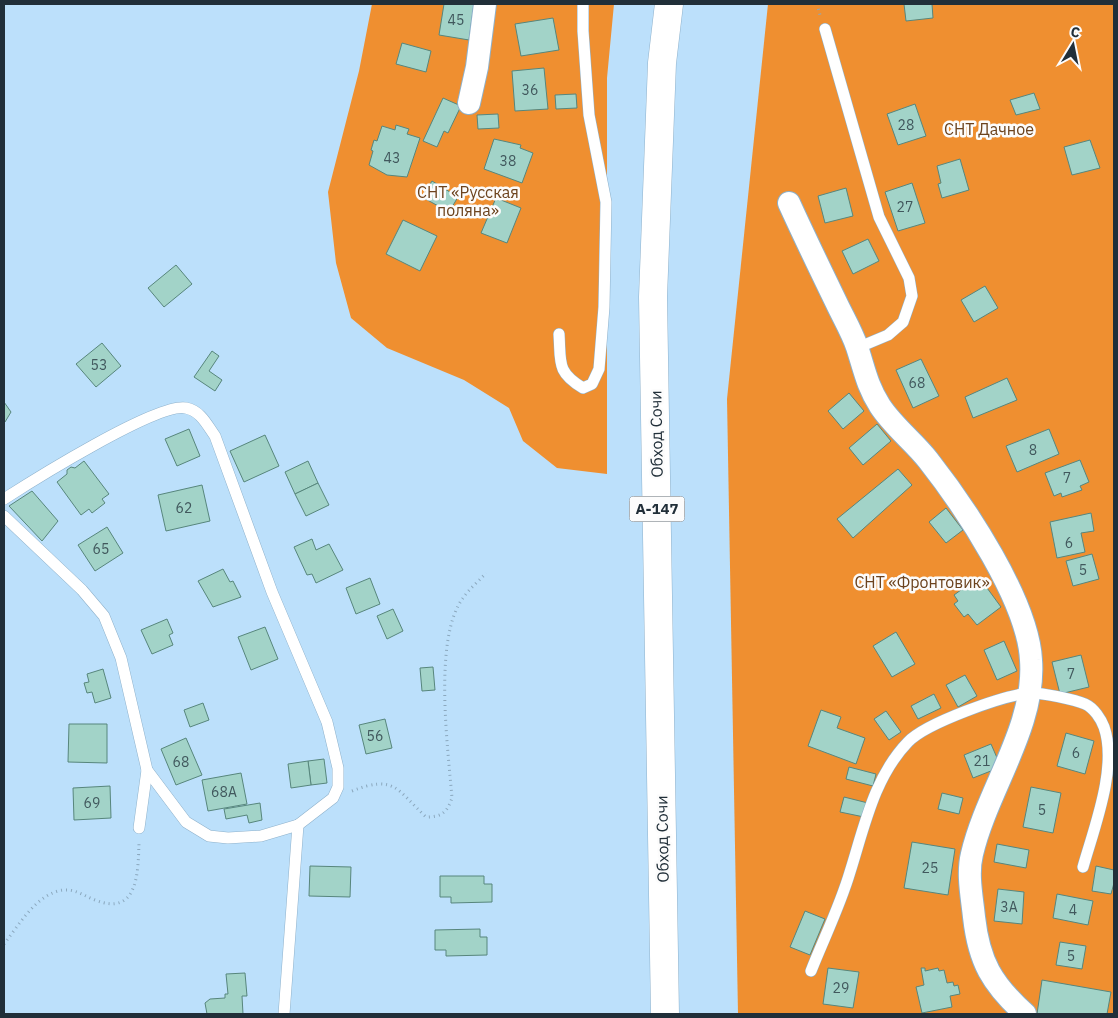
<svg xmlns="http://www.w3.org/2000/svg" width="1118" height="1018" font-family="'IBM Plex Sans',sans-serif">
  <rect width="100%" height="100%" fill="#bce0fb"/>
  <g fill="#ef8f30">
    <path d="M372,4H614L607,78V474L557,468L523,441L509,408L464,380L387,348L351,318L336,263L328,192L359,71Z"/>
    <path d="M768,4H1114V1014H738L727,399Z"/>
  </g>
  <g fill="#a2d3c8" stroke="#57867c">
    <path d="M444,4H474L469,40L439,35Z"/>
    <path d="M904,4H932L933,18L906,21Z"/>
    <path d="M553,18L559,50L521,56L515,24Z"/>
    <path d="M402,43L431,51L426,72L396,64Z"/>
    <path d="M544,68L548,109L515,111L512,71Z"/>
    <path d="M1034,93L1040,109L1016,115L1010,100Z"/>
    <path d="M576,94L577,108L556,109L555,95Z"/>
    <path d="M443,98L461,106L448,133L444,131L437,147L423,141Z"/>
    <path d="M915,104L926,136L898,145L887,114Z"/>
    <path d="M498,114L499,128L478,129L477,115Z"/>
    <path d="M396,125L409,129L407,134L420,138L407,177L387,175L369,165L373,151L371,150L374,140L377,141L382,126L395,130Z"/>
    <path d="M494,139L521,145L520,148L533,153L522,183L484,169Z"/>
    <path d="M1090,140L1100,168L1072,175L1064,147Z"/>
    <path d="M960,159L969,190L942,198L938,184L941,183L937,166Z"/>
    <path d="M432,181L458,197L449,212L422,197Z"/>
    <path d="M912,183L925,223L898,231L885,192Z"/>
    <path d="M846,188L853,216L825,223L818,196Z"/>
    <path d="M496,198L521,208L507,243L481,233Z"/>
    <path d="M403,220L437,236L420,271L386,254Z"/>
    <path d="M868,239L879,261L853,274L842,251Z"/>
    <path d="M176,265L192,284L164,307L148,288Z"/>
    <path d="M985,286L998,308L974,322L961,300Z"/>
    <path d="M102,343L121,366L96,387L76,364Z"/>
    <path d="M212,351L219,356L209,371L222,380L215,391L194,377Z"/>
    <path d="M921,359L939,396L913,408L896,370Z"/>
    <path d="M1007,378L1017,400L973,418L965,397Z"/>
    <path d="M849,393L864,411L843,429L828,411Z"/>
    <path d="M4,402L11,412L5,422H4Z"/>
    <path d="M877,424L891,441L863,465L849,448Z"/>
    <path d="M189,429L200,456L177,466L165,439Z"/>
    <path d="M1049,429L1059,454L1017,472L1006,446Z"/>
    <path d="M265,435L279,466L244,482L230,451Z"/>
    <path d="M1080,460L1089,482L1080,486L1082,490L1062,497L1061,493L1054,496L1045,473Z"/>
    <path d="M84,461L109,494L102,499L105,503L92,513L89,509L81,515L57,482L67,474V470L71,467L75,468Z"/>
    <path d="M308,461L318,483L295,494L285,472Z"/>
    <path d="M898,469L912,485L853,538L837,519Z"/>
    <path d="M318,483L329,505L306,516L295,494Z"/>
    <path d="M202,485L210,521L166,531L158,495Z"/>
    <path d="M32,491L58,521L42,541L9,506Z"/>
    <path d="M946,508L963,530L946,543L929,522Z"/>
    <path d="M1091,513L1094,531L1081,533L1085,552L1057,558L1050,522Z"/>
    <path d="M107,527L123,553L95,571L78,545Z"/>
    <path d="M312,539L316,550L329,544L343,570L316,583L312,574L307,575L294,547Z"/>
    <path d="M1092,554L1099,579L1073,586L1066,561Z"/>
    <path d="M223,569L230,582L233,581L241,597L213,607L198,581Z"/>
    <path d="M979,577L1001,607L977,625L968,614L964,617L954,604L958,601L954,595Z"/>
    <path d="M370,578L380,604L356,614L346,588Z"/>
    <path d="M393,609L403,631L387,639L377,616Z"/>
    <path d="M167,619L173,633L169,635L173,645L152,654L141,630Z"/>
    <path d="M265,627L278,659L251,670L238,637Z"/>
    <path d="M896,632L915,664L892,677L873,646Z"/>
    <path d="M1004,641L1017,671L997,680L984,650Z"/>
    <path d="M1081,655L1089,687L1060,694L1052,662Z"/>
    <path d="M433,667L435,690L422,691L420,668Z"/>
    <path d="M103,669L111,698L95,703L92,692L87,693L84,683L89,682L87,674Z"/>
    <path d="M965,675L977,696L958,707L946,685Z"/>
    <path d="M934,694L941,708L918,719L911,706Z"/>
    <path d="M203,703L209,720L190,727L184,710Z"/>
    <path d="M821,710L841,717L837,728L865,738L856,764L808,746Z"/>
    <path d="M886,711L901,732L889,740L874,719Z"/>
    <path d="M385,719L392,748L366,754L359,725Z"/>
    <path d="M69,724H107V763L68,762Z"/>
    <path d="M1066,733L1094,741L1085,774L1057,766Z"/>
    <path d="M186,738L202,775L176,785L161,749Z"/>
    <path d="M991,744L1001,767L973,778L964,755Z"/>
    <path d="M324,759L327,783L311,785L308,761Z"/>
    <path d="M308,761L311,785L291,788L288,764Z"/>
    <path d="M849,767L876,774L873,786L846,779Z"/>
    <path d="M241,773L247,804L208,811L202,780Z"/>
    <path d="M110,786L111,818L74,820L73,788Z"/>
    <path d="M1031,787L1061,793L1053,833L1023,827Z"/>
    <path d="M942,793L963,798L959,814L938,809Z"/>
    <path d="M844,797L868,803L864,817L840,812Z"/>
    <path d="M260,803L262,820L249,823L247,815L226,819L224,809Z"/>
    <path d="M912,842L955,849L948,895L904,888Z"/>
    <path d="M997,844L1029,850L1026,868L994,862Z"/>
    <path d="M310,866L351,867L350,897L309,896Z"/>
    <path d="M1096,866L1114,870V883L1111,894L1092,891Z"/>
    <path d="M440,876H484V884H492V902L451,903V897H440Z"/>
    <path d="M998,889L1024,892L1022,924L994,921Z"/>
    <path d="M1057,894L1093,901L1088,925L1053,918Z"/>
    <path d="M805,911L825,919L810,955L790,947Z"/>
    <path d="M480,929V937H487V955L446,956V950H435V930Z"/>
    <path d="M1060,942L1086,946L1082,969L1056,965Z"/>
    <path d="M828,968L859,972L853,1008L823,1004Z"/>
    <path d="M921,968H925V971L938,968L939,971L944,970L947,983L953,982L954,986L958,985L960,994L950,996L952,1007L922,1013L916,987L924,985Z"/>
    <path d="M245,973L247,996H242L243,1014H207L205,1003L210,999L225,998V994H228L226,974Z"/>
    <path d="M1042,980L1111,992L1107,1014H1037Z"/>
  </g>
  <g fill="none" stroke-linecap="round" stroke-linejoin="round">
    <g stroke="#8eb1cb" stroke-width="12">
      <g id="lane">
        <path d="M825,29L879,217L909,278L912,296L903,322L888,335L857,348"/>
        <path d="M559,334C561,362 556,372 583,388L592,384L599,369L604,307L606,202L589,115L583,31V4"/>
        <path d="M4,499C32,481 158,402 186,408C201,411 207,425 215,436L272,592L327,722L338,768V787L333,798L298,825L261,836L228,838L209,836L186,822L147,770L121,658L104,616L82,590L4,516"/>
        <path d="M139,828L147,770"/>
        <path d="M811,971C824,938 840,906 850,872C864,828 874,777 908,742C926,723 1004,695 1030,693C1040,692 1076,700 1085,704C1094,708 1101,719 1104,727C1118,767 1094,828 1083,867"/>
        <path d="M284,1014L298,825"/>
      </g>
    </g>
    <g stroke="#8eb1cb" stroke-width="24">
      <g id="street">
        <path d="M469,103L477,67L485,4"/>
        <path d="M789,203C804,236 820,269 836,302C843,317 852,332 857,347C864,368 867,386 880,406C893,426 914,442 928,460C965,507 1028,601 1031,660C1036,726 987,790 972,854C967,874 972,897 974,917C979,962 992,984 1025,1014"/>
      </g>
    </g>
    <g stroke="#8eb1cb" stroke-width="29">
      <path id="highway" d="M665,1014L653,297L662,63L669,4"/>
    </g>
    <g stroke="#8ba8be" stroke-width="3" stroke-dasharray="1 4" stroke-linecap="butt">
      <path d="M817,4L820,15"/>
      <path d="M352,791C395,774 397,790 426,817C441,817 447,813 452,798C448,748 433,638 463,598C469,589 479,581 486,573"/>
      <path d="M4,944C19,925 34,898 58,891C73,887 82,895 95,900C138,917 138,873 139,843"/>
    </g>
    <use href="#lane" stroke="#fff" stroke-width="11"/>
    <use href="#street" stroke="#fff" stroke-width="22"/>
    <use href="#highway" stroke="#fff" stroke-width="28"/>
  </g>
  <g text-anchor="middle" stroke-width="5" stroke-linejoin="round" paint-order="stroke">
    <g font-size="14" fill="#41585d">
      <text x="456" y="25">45</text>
      <text x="530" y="95">36</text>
      <text x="906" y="130">28</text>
      <text x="392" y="163">43</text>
      <text x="508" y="166">38</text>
      <text x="905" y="212">27</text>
      <text x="99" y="370">53</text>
      <text x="917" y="388">68</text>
      <text x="1033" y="455">8</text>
      <text x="1067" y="483">7</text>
      <text x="184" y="513">62</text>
      <text x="1069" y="548">6</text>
      <text x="101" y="554">65</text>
      <text x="1083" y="575">5</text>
      <text x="1071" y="679">7</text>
      <text x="375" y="741">56</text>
      <text x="1076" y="758">6</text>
      <text x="982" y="766">21</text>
      <text x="181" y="767">68</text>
      <text x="224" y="797">68А</text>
      <text x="92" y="808">69</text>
      <text x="1042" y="815">5</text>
      <text x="930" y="873">25</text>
      <text x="1009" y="912">3А</text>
      <text x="1073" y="915">4</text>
      <text x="1071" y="961">5</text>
      <text x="841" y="993">29</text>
    </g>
    <rect fill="#fcfcfc" stroke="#636c74" stroke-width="1" x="629.5" y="496.5" width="55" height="25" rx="4"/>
    <g font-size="15" font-weight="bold" fill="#212f39">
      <text x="657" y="514">А-147</text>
    </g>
    <g font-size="16" fill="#6c431e" stroke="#fcfcfc">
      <text x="989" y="135">СНТ Дачное</text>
      <text x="468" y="198">СНТ «Русская<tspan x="468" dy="18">поляна»</tspan></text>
      <text x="922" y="588">СНТ «Фронтовик»</text>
    </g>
    <g font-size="16" fill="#212f39" stroke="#fcfcfc">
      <text transform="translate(656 434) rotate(-91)" y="6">Обход Сочи</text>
      <text transform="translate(662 839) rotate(-91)" y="6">Обход Сочи</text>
    </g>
  </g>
  <rect width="1118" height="1018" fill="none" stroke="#212f39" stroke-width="10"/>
  <g transform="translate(1073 45) rotate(10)" stroke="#fcfcfc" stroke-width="4" paint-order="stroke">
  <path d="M0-4L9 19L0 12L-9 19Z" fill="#212f39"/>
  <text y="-8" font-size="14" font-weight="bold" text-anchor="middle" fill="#212f39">С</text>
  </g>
</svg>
